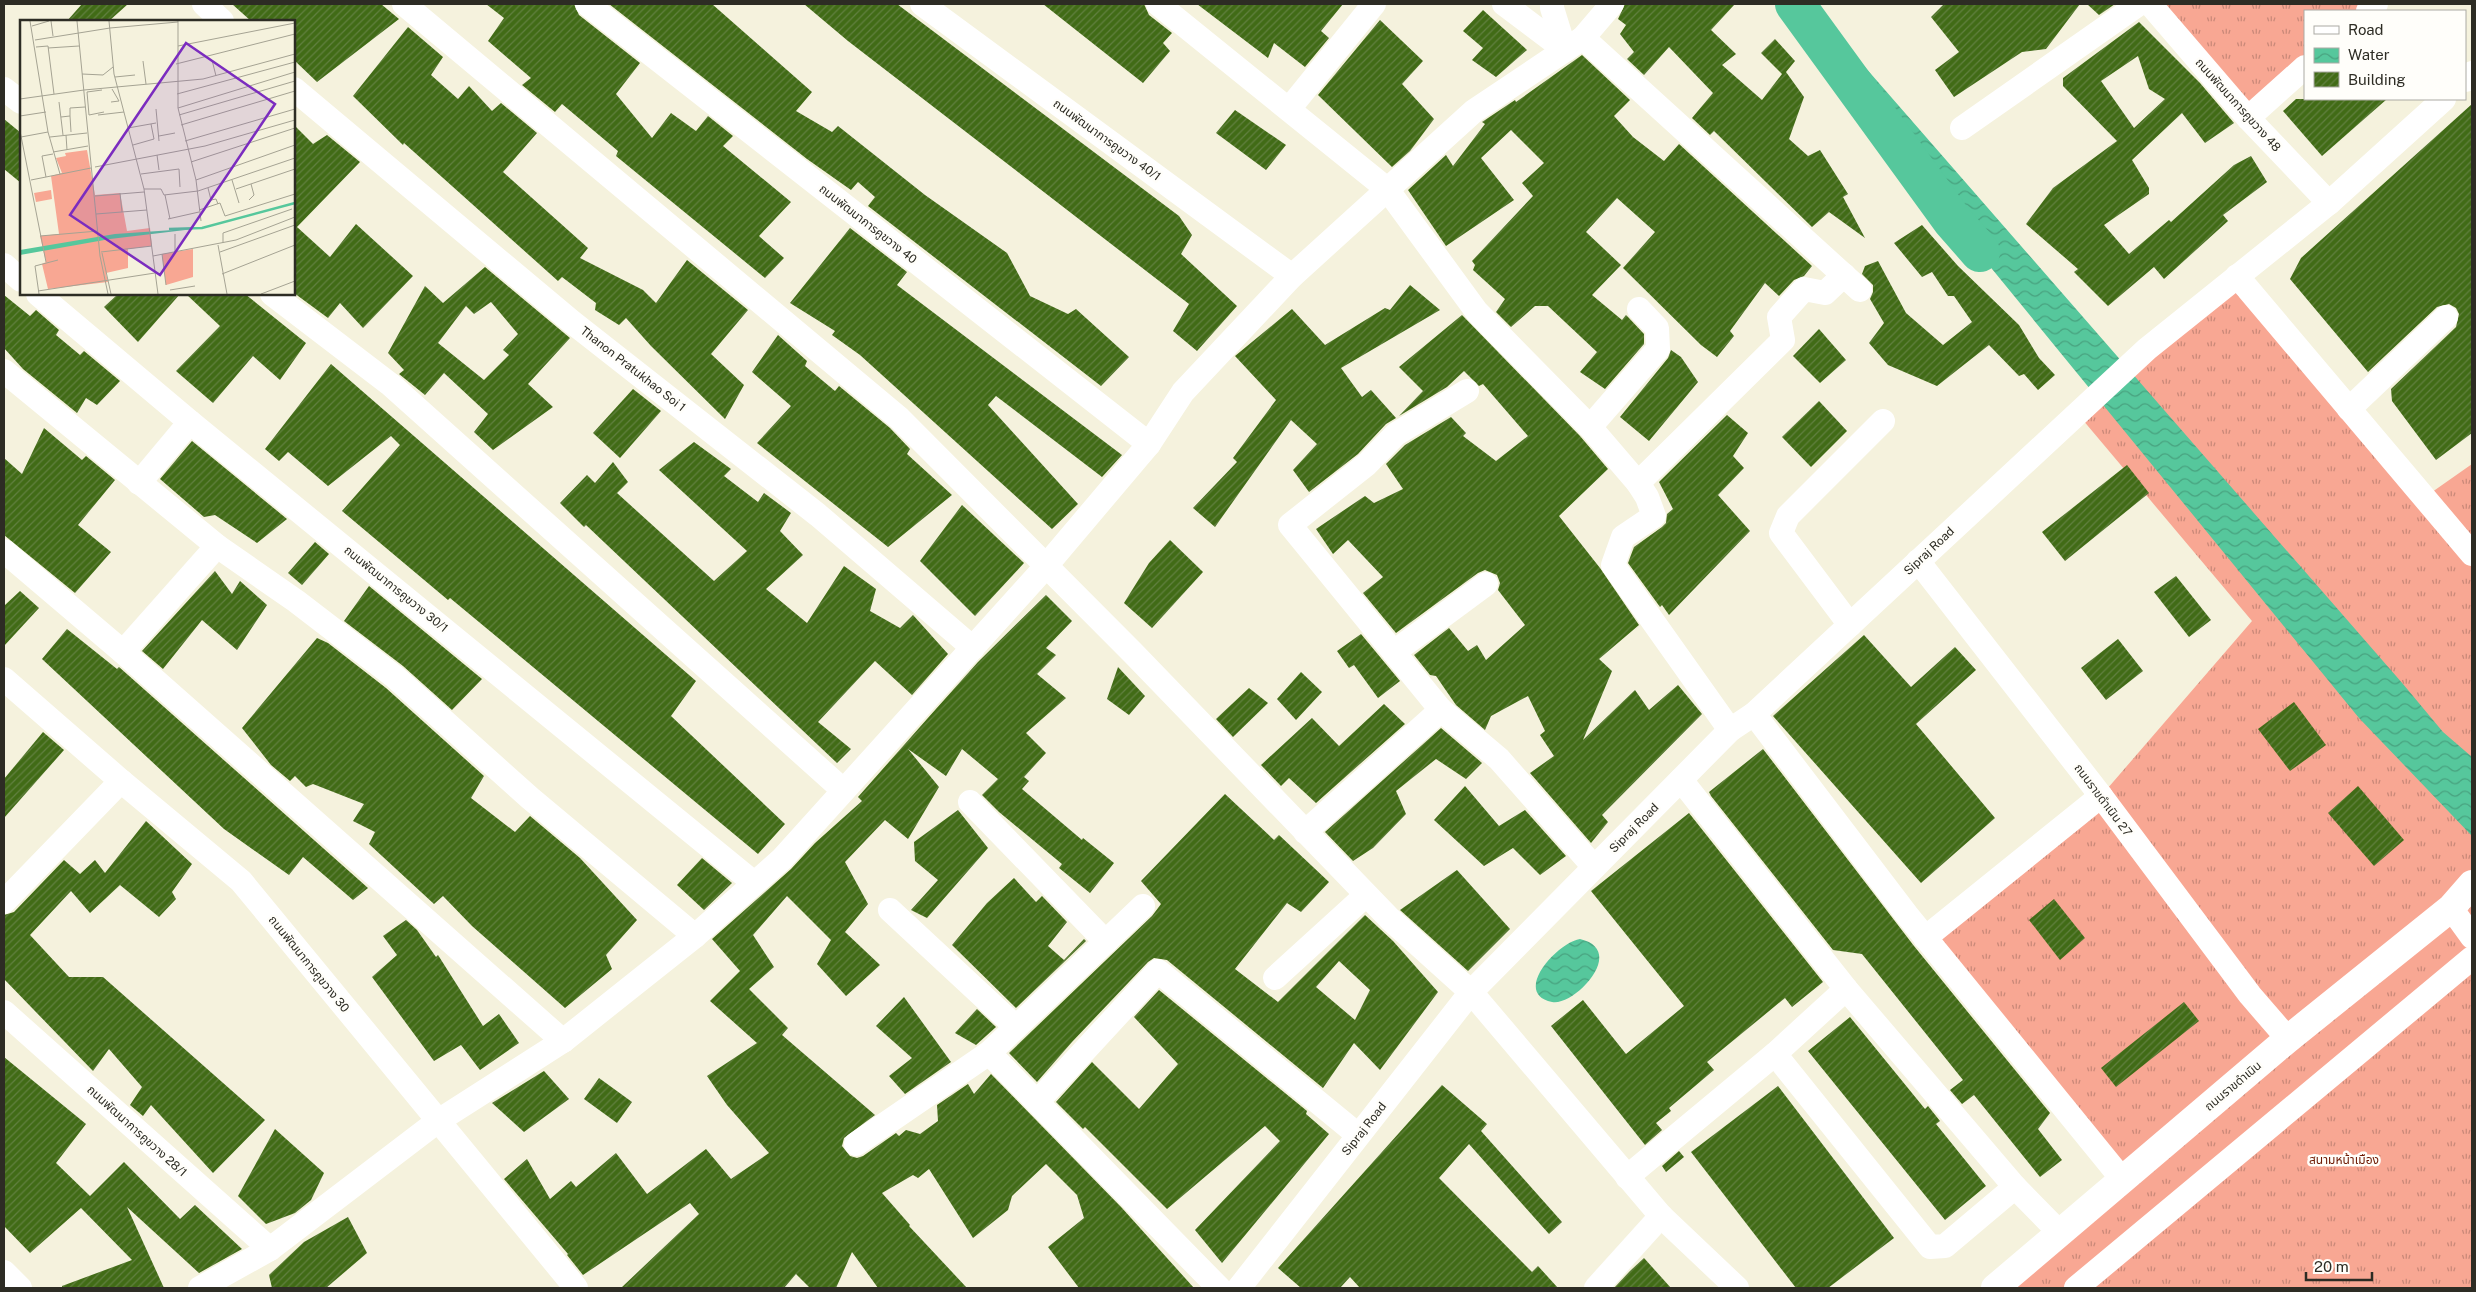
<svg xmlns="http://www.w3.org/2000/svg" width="2476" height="1292" font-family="'Public Sans','Noto Sans Thai',sans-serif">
  <defs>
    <pattern id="grass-tufts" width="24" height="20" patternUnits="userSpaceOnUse" patternTransform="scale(1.25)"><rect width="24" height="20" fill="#f8a793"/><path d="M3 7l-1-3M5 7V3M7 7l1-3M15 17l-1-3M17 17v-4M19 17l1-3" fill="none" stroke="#c98878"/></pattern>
    <pattern id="water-waves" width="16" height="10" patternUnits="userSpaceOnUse" patternTransform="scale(1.25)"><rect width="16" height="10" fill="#56c79c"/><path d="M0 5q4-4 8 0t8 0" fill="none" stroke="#48a27f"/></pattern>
    <pattern id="building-hatch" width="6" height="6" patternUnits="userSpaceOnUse" patternTransform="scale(1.25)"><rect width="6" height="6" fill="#416b16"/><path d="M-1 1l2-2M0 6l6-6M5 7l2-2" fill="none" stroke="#618040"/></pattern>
  </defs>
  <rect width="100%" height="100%" fill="#f5f2dd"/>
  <g fill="url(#grass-tufts)">
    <path d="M2150,4H2376L2367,11H2305V67L2248,118Z"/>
    <path d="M2237,276L2425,497L2472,464V1288H1995L2122,1179L1925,938L2101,796L2252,621L2077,413Z"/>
  </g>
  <g fill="url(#water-waves)">
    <path d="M1795,4H1810L2403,684L2443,732L2472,757V836L2359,718L1952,220Z"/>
    <path d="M1580,939C1628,950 1574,1007 1552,1002C1511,993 1558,942 1580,939Z"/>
  </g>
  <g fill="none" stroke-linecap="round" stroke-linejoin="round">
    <path stroke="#56c79c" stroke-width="40" d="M1795,4L1952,220L1980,252"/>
  </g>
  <g fill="url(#building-hatch)" fill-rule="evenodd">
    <path d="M82,4H128L109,21H67Z"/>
    <path d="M232,4H381L399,19L317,82L294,60V21H251Z"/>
    <path d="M486,4H574L579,15L640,63L616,94L652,138L671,113L696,131L708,116L733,136L723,146L791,202L759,236L784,258L765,278L616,156L618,151L562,104L555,112L522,85L531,78L488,41L504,18Z"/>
    <path d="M609,4H712L812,92L796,111L832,132L838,126L925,195L1007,253L1030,296L1068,314L1076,309L1129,357L1101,386L868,206L875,197L858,182L851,190L807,159Z"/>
    <path d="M804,4H897L1179,216L1192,235L1181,254L1237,306L1197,351L1173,331L1189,304L848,41Z"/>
    <path d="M1043,4H1144L1149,15L1172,33L1163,43L1170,51L1143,83Z"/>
    <path d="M1197,4H1343L1321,31L1329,38L1305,67L1274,43L1268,58Z"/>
    <path d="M1625,4H1735L1711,30L1736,54L1722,65L1762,100L1782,74L1761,53L1775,39L1795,61L1786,72L1804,97L1789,139L1808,156L1820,150L1848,194L1843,197L1865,238L1829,212L1812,227L1714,131L1710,135L1692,118L1713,93L1669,47L1644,75L1627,59L1634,52L1620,34L1626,25L1618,19Z"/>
    <path d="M1944,4H2080L2046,49L2022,52L1954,97L1935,70L1959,52L1931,17Z"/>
    <path d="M2087,4H2115L2099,15Z"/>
    <path d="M1483,10L1527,50L1496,77L1472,60L1483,48L1463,31Z"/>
    <path d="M1380,20L1423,61L1402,84L1434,119L1410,151L1392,167L1318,95Z"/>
    <path d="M2139,22L2200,83L2234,123L2205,143L2182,113L2132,160L2149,188V194L2104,225L2129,254L2169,220L2171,222L2234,165L2251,156L2267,182L2223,215L2228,221L2164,279L2154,267L2108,306L2074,272L2078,269L2026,224L2053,188L2117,141L2063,86V78ZM2138,56L2149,89L2165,99L2134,128L2101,81Z"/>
    <path d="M408,27L443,57L431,75L458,99L469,86L492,111L501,103L537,133L503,172L588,248L580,258L643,290L656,303L687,260L748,310L711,354L744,385L725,419L651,346L626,318L619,325L595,310L596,303L562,277L558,281L404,143L403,145L353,96Z"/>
    <path d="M1582,55L1630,100L1614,116L1633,137L1664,161L1679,144L1812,266L1804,276L1794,280L1779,296L1765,283L1730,331L1734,336L1717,357L1701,345L1623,268L1655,232L1617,198L1586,232L1621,265L1592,295L1622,320L1626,315L1628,317L1644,334V344L1605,389L1580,372L1597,352L1548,306H1535L1511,327L1496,312L1505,299L1473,270L1475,265L1472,261L1533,196L1522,183L1544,163L1511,130L1481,158L1514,200L1446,246L1408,190L1446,155L1453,166L1485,124L1482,122L1515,100L1516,102Z"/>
    <path d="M2296,99H2387L2322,156L2283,111Z"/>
    <path d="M2472,104V433L2436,460L2392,401L2391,389L2456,327L2459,314L2456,308L2449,304L2437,307L2368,372L2290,279L2301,258Z"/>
    <path d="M1235,110L1286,145L1266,170L1216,133Z"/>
    <path d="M4,119L21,133V183L4,169Z"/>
    <path d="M294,125L313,144L327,135L360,162L297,227L330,257L356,224L413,276L363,328L340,303L328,318L294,293Z"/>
    <path d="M1922,225L1958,266L2019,325L2039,358L2055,375L2038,390L2024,374L2019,376L1989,345L1937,386L1888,365L1869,343L1884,323L1870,299L1873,292V285L1862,274L1865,266L1878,261L1906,313L1943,345L1972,322L1954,296H1948L1932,272L1922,277L1894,243Z"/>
    <path d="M850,228L907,272L897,285L1122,455L1102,477L996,396L988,405L1078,504L1052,529L860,355L832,335L835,331L790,303Z"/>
    <path d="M485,267L570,338L528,384L553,407L493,450L474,432L488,414L444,373L425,395L399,374L404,370L388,353L425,286L443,303ZM491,302L518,334L503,350L509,355L484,380L438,343L466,306L474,314Z"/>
    <path d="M1410,285L1440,310L1341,368L1362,397L1371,390L1396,418L1386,424L1358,454L1309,492L1293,470L1317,444L1291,420L1215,527L1193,508L1237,462L1233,458L1276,400L1235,356L1292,309L1325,345L1385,308L1390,310Z"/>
    <path d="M118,294H180L138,342L104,307Z"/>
    <path d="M186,294H245L306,343L280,380L253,356L213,403L176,371L220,326Z"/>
    <path d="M4,295L30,316L36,310L59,330L56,335L80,355L84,351L120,381L97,405L86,398L77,413L23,369L4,348Z"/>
    <path d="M1462,315L1580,436L1608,469L1559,516L1600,568L1639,625L1599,659L1612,671L1583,740L1635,690L1649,710L1678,685L1702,714L1602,815L1608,822L1591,843L1530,773L1554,756L1540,735L1545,731L1528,696L1491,716L1485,730L1456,705L1436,676L1430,675L1414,655L1449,628L1468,651L1477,645L1486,660L1525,625L1498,590L1500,583L1497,575L1485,570L1478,573L1396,633L1363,593L1383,577L1348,540L1333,554L1316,529L1365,496L1374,503L1403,489L1386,464L1405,445L1451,417L1466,433L1463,436L1496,461L1528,436L1483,384L1479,386L1464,371L1447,387L1399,416L1423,391L1399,367Z"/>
    <path d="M1819,329L1846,360L1820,383L1793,356Z"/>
    <path d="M778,335L807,361L805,366L835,391L839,386L890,428L910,449L907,454L952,495L888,547L757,443L791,406L752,372Z"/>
    <path d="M1671,350L1681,357L1698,382L1649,441L1620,417L1668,358Z"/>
    <path d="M331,364L696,681L671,716L785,824L758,854L450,598L448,600L342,511L400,445L391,436L328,486L288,452L279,461L265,449Z"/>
    <path d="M633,389L661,411L620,458L593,433Z"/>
    <path d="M1819,401L1847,431L1811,467L1782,437Z"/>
    <path d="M1727,415L1748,433L1733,456L1744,468L1718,495L1750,531L1669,615L1662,605L1660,607L1628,563L1634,547L1662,527L1666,523L1667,514L1673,509L1659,482Z"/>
    <path d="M44,428L82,460L86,456L115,480L78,525L111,552L75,593L4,535V458L22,474Z"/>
    <path d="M192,441L287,519L257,543L215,515L204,517L160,479Z"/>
    <path d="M694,442L731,469L724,476L758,502L764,493L791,513L780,531L803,555L766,589L807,623L844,566L876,589L870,611L900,628L913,615L948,654L912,695L875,661L818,722L851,749L837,763L586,525L584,527L560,503L587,475L595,483L613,462L628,482L617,493L714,581L747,551L659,470Z"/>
    <path d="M2127,465L2149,493L2065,561L2042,532Z"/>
    <path d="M962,505L1024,563L975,616L920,561Z"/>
    <path d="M1170,540L1203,572L1152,628L1124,603L1149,563Z"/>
    <path d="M315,542L329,554L302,585L288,573Z"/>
    <path d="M215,571L232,594L240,581L267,605L237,650L202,620L163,669L142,651Z"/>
    <path d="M2176,576L2211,620L2189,637L2154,592Z"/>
    <path d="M369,586L482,679L452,710L403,666L344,621Z"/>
    <path d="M20,591L39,608L4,646V606Z"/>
    <path d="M1046,595L1072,621L1046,648L1056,655L1037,674L1066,698L1026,733L1046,753L1024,777L1029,781L1022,789L1082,840L1083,838L1114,863L1090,893L1059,868L1062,864L999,812L982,795L998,779L962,749L946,776L908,749L939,787L908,839L885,820L845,862L868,904L845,932L880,965L846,996L817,964L831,940L787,896L753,935L774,967L749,989L788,1028L782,1035L875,1115L844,1138L842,1146L850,1156L857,1158L863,1156L896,1133L899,1136L906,1130L920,1134L938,1121L937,1105L968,1084L974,1094L991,1074L1122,1208L1194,1288H1079L1048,1247L1084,1218L1077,1195L1046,1164L1012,1196L1008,1210L973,1238L929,1169L918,1178L913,1175L882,1193L910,1225L909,1226L967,1288H878L852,1252L836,1288H810L796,1274L784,1288H621L699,1214L690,1203L583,1275L567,1255L568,1254L504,1179L527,1159L550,1199L571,1181L576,1187L616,1153L647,1194L706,1149L731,1179L769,1153L727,1105L707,1076L757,1043L710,1001L740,971L712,939L791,869L815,843L862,801L858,797L927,719L978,662Z"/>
    <path d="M67,629L117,669L119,667L368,888L353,900L303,857L289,875L224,829L42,659Z"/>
    <path d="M1361,634L1400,681L1378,698L1354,665L1349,668L1337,651Z"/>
    <path d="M1864,635L1911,687L1955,647L1976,670L1916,724L1995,818L1921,883L1773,716Z"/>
    <path d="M317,638L328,643L386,688L484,776L471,798L515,832L530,816L580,858L637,920L606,955L612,969L565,1008L472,926L443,896L434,904L369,844L375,832L353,821L364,804L313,784L306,787L295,776L290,781L271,765L242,728Z"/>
    <path d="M2118,639L2143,671L2106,700L2081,668Z"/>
    <path d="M1118,667L1145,696L1129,715L1107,699Z"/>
    <path d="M1301,672L1322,692L1296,720L1277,699Z"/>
    <path d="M1249,688L1268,703L1233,737L1216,719Z"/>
    <path d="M2294,702L2326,745L2290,771L2258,729Z"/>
    <path d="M1384,704L1405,724L1316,803L1289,778L1281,786L1261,765L1312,718L1339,746Z"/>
    <path d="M1441,728L1482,763L1466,779L1436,759L1396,791L1406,814L1373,848L1353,861L1325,832Z"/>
    <path d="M43,732L64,750L4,818V779Z"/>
    <path d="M1763,749L1914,946L2050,1113L2038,1129L2062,1160L2040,1177L1974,1095L1962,1104L1950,1090L1963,1080L1862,954L1833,950L1711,796L1709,792Z"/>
    <path d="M1465,786L1499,826L1525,810L1566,856L1540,875L1513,848L1484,866L1434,820Z"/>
    <path d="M2358,786L2404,840L2374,866L2328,813Z"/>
    <path d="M1225,794L1274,840L1279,835L1329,882L1301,912L1287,903L1235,969L1278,1002L1365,915L1393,941L1438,992L1380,1070L1354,1043L1323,1088L1167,960L1154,958L1148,962L1072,1042L1037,1082L1009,1053L1152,916L1161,904L1141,881ZM1339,961L1370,990L1355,1020L1316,987Z"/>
    <path d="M958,810L988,848L927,918L911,910L938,880L915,861L914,842Z"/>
    <path d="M1689,813L1823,982L1792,1007L1785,998L1707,1062L1714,1070L1669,1108L1671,1111L1656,1123L1662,1130L1645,1145L1551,1026L1583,1000L1626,1054L1684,1006L1591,891Z"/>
    <path d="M146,821L192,864L172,892L176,899L159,917L120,885L90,913L71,891L30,935L69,977H103L265,1120L213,1173L151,1105L143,1116L130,1105L142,1087L109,1049L93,1071L4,979V915L14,912L64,860L80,874L95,860L105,873Z"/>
    <path d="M702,858L732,883L704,910L677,885Z"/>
    <path d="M1457,870L1510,929L1468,971L1400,910Z"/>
    <path d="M1014,878L1036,902L1042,896L1067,922L1048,946L1064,960L1084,939L1086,941L1016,1008L952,945L987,903Z"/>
    <path d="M2054,899L2085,938L2060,960L2029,920Z"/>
    <path d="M406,920L417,930L436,957L438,955L483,1026L499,1014L519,1043L480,1070L461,1045L434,1061L372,977L397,955L383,936Z"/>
    <path d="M1159,990L1307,1111L1306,1114L1329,1134L1222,1263L1195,1230L1280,1141L1265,1126L1167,1209L1085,1127L1083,1129L1056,1102L1092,1062L1139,1109L1178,1064L1134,1017Z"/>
    <path d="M904,997L951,1062L905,1094L889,1076L912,1058L876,1026Z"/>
    <path d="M2184,1002L2199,1021L2116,1087L2101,1068Z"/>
    <path d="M977,1009L996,1027L976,1045L955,1033Z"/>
    <path d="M1850,1017L1925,1109L1928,1106L1940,1121L1936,1124L1986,1186L1945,1220L1808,1051Z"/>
    <path d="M4,1057L86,1124L56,1163L90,1196L124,1162L180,1219L195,1205L242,1249L199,1273L127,1207L164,1288H62V1286L132,1260L81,1208L30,1253L4,1226Z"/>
    <path d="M544,1071L569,1099L524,1132L492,1103Z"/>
    <path d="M599,1078L632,1102L617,1123L584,1099Z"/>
    <path d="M1442,1085L1487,1124L1481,1131L1562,1222L1549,1234L1469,1144L1439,1178L1532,1272L1538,1266L1558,1288H1360L1350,1277L1340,1288H1301L1278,1268Z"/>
    <path d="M1778,1086L1894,1238L1828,1288H1796L1691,1152Z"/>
    <path d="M275,1129L324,1173L311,1200L295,1213L266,1224L238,1196Z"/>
    <path d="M1679,1151L1684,1157L1666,1172L1662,1166Z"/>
    <path d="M348,1217L367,1253L326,1288H272L269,1275L304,1242Z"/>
    <path d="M1644,1258L1671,1288H1614L1630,1271Z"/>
  </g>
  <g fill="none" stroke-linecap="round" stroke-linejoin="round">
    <g stroke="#fff" stroke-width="24">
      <path d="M204,4L222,21"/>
      <path d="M404,4L899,418L1133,653L1390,919L1471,992L1661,1216L1737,1288"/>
      <path d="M587,4L1149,444"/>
      <path d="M922,4L1292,276"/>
      <path d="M1158,4L1387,189L1477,312L1590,427L1638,483L1647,497L1654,516L1623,537L1613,565L1730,730"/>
      <path d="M1504,4L1565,50"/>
      <path d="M1552,4V8L1565,50"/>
      <path d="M2150,4L2248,118L2329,203"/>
      <path d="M2368,11L2376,4"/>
      <path d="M1583,38L1860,290"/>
      <path d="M2465,80L2472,73"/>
      <path d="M4,89L21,102"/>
      <path d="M294,89L572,322L818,515L973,648"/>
      <path d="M1289,109L1374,4"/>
      <path d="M2248,118L2305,67"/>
      <path d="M1962,128L2139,4"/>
      <path d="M4,265L21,280"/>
      <path d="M2237,276L2472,554"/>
      <path d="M38,294L190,422L754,883"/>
      <path d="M272,294L391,385L843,790"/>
      <path d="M4,371L217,546L296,601L395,677L530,798L695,936"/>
      <path d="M1467,391L1396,434L1367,464L1290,525L1441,710L1499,759L1594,867"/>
      <path d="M2349,409L2446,317"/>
      <path d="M1590,427L1658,349L1657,328L1639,309"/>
      <path d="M139,483L190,422"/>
      <path d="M1638,483L1783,340L1779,317L1804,289L1825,293L1844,275"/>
      <path d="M4,551L123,652L563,1041"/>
      <path d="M1918,561L2101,796L2250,995L2288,1039"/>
      <path d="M1850,625L1781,533L1788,516L1883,421"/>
      <path d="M123,652L217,546"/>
      <path d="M1394,652L1486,584"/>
      <path d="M4,679L121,781L241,881L576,1288"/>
      <path d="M1754,714L1907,915L2122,1179"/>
      <path d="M1681,780L1846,989"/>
      <path d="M970,802L1106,942"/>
      <path d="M1305,832L1441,710"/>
      <path d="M4,902L121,781"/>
      <path d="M2451,908L2472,937"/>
      <path d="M890,910L1016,1027"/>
      <path d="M1925,938L2101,796"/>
      <path d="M1275,978L1366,895"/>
      <path d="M4,1012L270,1249"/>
      <path d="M989,1053L1219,1288"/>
      <path d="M1775,1054L1930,1247L1945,1246L2015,1187"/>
      <path d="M1037,1102L1158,971L1358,1135"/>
      <path d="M856,1144L989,1053L1143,906"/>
      <path d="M1627,1177L1775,1054L1846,989L2015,1187L2060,1233"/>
      <path d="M4,1272L20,1288"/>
      <path d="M200,1288L270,1249L438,1121L563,1041L695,936L782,859L1040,573L1149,444L1183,392L1292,276L1474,111L1583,38L1612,4"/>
      <path d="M1239,1288L1471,992L1730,730L1754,714L2147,349L2329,203L2444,99"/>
      <path d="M1596,1288L1661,1216"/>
      <path d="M2076,1288L2472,958"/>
    </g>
    <path stroke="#fff" stroke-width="28" d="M1995,1288L2288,1039L2451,908L2472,884"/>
  </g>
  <g text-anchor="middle" stroke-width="5" stroke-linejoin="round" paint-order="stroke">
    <g font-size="12" fill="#2d2c24" stroke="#fffefa">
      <text transform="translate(2238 105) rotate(48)" y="4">ถนนพัฒนาการคูขวาง 48</text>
      <text transform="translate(1107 140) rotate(36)" y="4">ถนนพัฒนาการคูขวาง 40/1</text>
      <text transform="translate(868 224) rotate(38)" y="4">ถนนพัฒนาการคูขวาง 40</text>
      <text transform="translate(633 369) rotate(38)" y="4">Thanon Pratukhao Soi 1</text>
      <text transform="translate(1929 551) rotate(-43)" y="4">Sipraj Road</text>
      <text transform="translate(396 589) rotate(39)" y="4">ถนนพัฒนาการคูขวาง 30/1</text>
      <text transform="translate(2103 800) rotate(53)" y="4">ถนนราขดำเนิน 27</text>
      <text transform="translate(1634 828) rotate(-45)" y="4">Sipraj Road</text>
      <text transform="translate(309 964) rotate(51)" y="4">ถนนพัฒนาการคูขวาง 30</text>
      <text transform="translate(2233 1086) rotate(-40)" y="4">ถนนราขดำเนิน</text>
      <text transform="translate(1364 1129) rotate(-52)" y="4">Sipraj Road</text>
      <text transform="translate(137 1131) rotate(42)" y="4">ถนนพัฒนาการคูขวาง 28/1</text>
    </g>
    <g font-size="12" fill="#6d1902" stroke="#fffefa">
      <text x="2344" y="1164">สนามหน้าเมือง</text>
    </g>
  </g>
  <g transform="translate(20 20)">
    <rect width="275" height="275" fill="#f5f2dd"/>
    <path d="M67,130L75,175L100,173L107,211L130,208L132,226L108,229V248L86,253L88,262L28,269L22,244L26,242L20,216L39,214L31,156L42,153L36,138L46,136L45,133ZM173,229V257L146,265L142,234Z" fill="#f8a793"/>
    <path d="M31,170L32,179L16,182L14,173Z" fill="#f8a793"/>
    <path d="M182,208L90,219L0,235V230L95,214Z" fill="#56c79c"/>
    <path fill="none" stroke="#56c79c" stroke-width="2.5" d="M149,209L182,208L275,183"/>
    <path fill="none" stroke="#a5a393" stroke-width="1" d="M10,1L28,112L40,154M31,1L33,16M57,1L80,236L88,274M89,1L94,54L124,169L138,274M158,1V88L176,160L181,201M12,6L29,1M15,20L90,8L158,2M158,26L275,3M16,27L28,26L34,74M28,28L59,26M192,40L196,56M123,41L126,64M156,44L275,14M62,54L83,55L93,47M95,57L115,55M64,70L183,59L275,34M82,70L67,72L69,95L84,92M157,74L275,42M0,79L64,70M39,82L43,115M91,82L99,81L92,69M158,88L275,52M136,89L139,121M78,95L104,92M159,95L275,61M0,96L26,92M50,96L51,112M41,97L50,96V88L65,87M161,105L275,71M108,108L136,103M0,111L26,242M46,115L47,130M139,116L155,113M1,117L28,112M30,117L67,113M165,121L275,89M113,125L134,119L131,104M33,132L68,126M137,135L139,150M171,142L275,108M75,147L185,126L275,100M121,154L159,149L160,167M26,157L22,136L33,134M11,160L71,148M176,160L275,125M212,160L219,183M188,168L191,180L196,179L198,184M124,169H141L144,175L178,171L275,138M216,169L275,149M100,173L102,192M145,175L150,199M75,176L124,172M229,180L234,175L231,164M179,190L200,183L205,196L275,174M76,194L127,190M148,199L179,192M155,214V232M20,216L78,211M203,223V213L272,189M198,225L207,274M81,232L132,226M200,232L275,205M82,233L91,274M142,234L146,265M133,236L216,220L275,197M202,254L275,225M150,270L175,266M18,271L135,253M19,274L15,246L38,240M241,274L275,261"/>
    <path fill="#7b2cbf" fill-opacity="0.15" stroke="#7b2cbf" stroke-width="2.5" d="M166,23L255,84L140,255L50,195Z"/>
    <rect width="275" height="275" fill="none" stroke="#2d2c24" stroke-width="2.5"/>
  </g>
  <rect width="2476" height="1292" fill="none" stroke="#2d2c24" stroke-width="10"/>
  <rect x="2304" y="10" width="162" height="90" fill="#fffefa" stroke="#abaaa4"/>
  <rect x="2314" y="26" width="25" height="8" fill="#ffffff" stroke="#abaaa4"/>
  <text x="2348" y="35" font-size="15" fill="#2d2c24">Road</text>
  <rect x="2314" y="48" width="25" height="15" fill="url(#water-waves)" stroke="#abaaa4"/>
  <text x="2348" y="60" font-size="15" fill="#2d2c24">Water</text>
  <rect x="2314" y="72" width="25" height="15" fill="url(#building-hatch)" stroke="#abaaa4"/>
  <text x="2348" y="85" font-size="15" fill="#2d2c24">Building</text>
  <path d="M2306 1272v8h66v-8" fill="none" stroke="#2d2c24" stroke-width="2.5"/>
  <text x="2314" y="1272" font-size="15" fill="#2d2c24" stroke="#fffefa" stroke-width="4" paint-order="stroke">20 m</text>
</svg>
